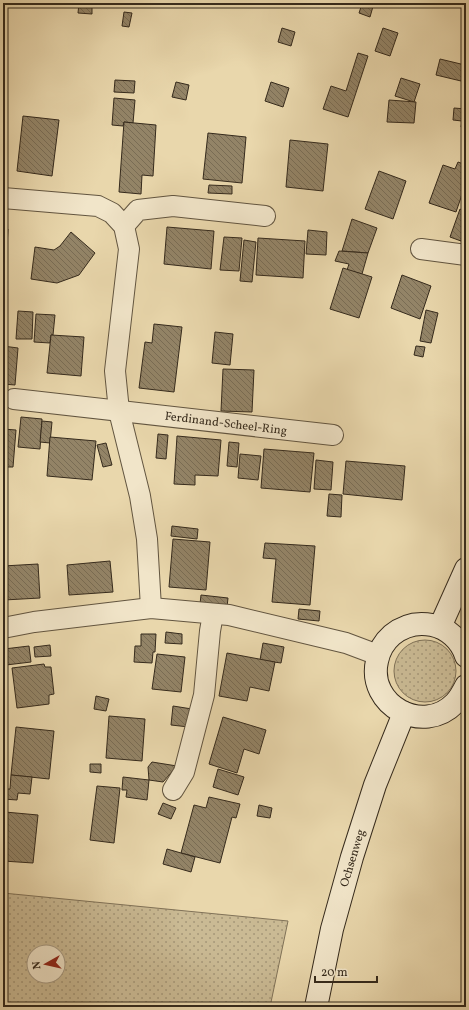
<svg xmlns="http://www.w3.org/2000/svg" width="469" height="1010" font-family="Vollkorn,serif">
  <defs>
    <pattern id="grass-dots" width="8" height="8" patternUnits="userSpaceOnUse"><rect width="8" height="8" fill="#caba94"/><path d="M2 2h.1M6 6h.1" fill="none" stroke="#a59778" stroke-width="1.8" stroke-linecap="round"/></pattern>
    <pattern id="building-back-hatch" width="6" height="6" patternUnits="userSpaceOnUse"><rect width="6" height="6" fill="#938467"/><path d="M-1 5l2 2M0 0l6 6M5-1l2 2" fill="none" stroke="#796c54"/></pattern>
  </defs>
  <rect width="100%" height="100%" fill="#e9d7ac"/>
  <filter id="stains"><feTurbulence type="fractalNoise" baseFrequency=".005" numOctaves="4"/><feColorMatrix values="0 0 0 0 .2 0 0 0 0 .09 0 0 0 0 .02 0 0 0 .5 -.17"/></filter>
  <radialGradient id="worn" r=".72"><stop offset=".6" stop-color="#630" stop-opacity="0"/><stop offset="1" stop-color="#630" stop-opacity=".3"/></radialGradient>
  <g fill="url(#grass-dots)" stroke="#807258" fill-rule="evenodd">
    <circle cx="425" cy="671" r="31"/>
    <path d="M3,893L288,921L270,1007H3ZM34,952H58V976H34Z"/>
  </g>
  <g fill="url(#building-back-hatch)" stroke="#352a1c">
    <path d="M79,3H92V14L78,13Z"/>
    <path d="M359,3H374L370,17L359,13L362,4Z"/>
    <path d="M124,12L132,13L129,27L122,26Z"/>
    <path d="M282,28L295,32L291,46L278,42Z"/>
    <path d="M383,28L398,33L390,56L375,51Z"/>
    <path d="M358,53L368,56L348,117L323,109L331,86L346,91Z"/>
    <path d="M440,59L465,65L461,81L436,75Z"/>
    <path d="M401,78L420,84L414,102L395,96Z"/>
    <path d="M115,80L135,81L134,93L114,92Z"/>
    <path d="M176,82L189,85L186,100L172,97Z"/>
    <path d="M271,82L289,88L283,107L265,101Z"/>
    <path d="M114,98L135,100L133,123L124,122L123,126L112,125Z"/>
    <path d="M389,100L416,102L414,123L387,122Z"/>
    <path d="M454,108L466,109V127H461L462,121L453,120Z"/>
    <path d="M23,116L59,120L52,176L17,171Z"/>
    <path d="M124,122L156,125L153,176L142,175L141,194L119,192Z"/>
    <path d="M208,133L246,137L242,183L203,179Z"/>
    <path d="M290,140L328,144L323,191L286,187Z"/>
    <path d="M458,162L466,165V183L456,212L429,203L443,165L455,169Z"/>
    <path d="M379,171L406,181L393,219L365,209Z"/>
    <path d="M209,185L232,186V194L208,193Z"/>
    <path d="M460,209L466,212V228L461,241L450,237Z"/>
    <path d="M352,219L377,228L368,253L342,251Z"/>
    <path d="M167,227L214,231L211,269L164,264Z"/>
    <path d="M3,228L8,229L6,264H3Z"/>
    <path d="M308,230L327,232L326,255L306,254Z"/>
    <path d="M71,232L95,253L79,275L57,283L31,279L35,247L54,250L60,246Z"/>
    <path d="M224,237L242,238L239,271L220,270Z"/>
    <path d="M258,238L305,241L303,278L256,275Z"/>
    <path d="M244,240L256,242L252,282L240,281Z"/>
    <path d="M339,251L368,253L362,274L347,270L349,264L335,261Z"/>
    <path d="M343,268L372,277L359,318L330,309Z"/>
    <path d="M402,275L431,286L420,319L391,308Z"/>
    <path d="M426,310L438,313L431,343L420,341Z"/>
    <path d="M18,311L33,312L32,339H16Z"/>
    <path d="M36,314L55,315L53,335H51L50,343L34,342Z"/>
    <path d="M154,324L182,327L174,392L139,388L145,342L152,343Z"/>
    <path d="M215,332L233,334L230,365L212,363Z"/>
    <path d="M51,335L84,337L81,376L47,373Z"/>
    <path d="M3,346L18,348L15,385L3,384Z"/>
    <path d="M416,346L425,347L423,357L414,355Z"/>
    <path d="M223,369L254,370L252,412L221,411Z"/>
    <path d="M21,417L42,419L40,449L18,447Z"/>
    <path d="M42,421L52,422L50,443L40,442Z"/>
    <path d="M3,429L16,430L13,467H3Z"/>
    <path d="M158,434L168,435L166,459L156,458Z"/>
    <path d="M177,436L221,440L218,476L195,475V485L174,484Z"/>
    <path d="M50,437L96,441L92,480L47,476Z"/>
    <path d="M229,442L239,443L237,467L227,466Z"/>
    <path d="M106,443L112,465L103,467L97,445Z"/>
    <path d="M264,449L314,453L310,492L261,488Z"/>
    <path d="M240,454L261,456L258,480L238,478Z"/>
    <path d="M316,460L333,462L331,490L314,489Z"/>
    <path d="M346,461L405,466L402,500L343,494Z"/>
    <path d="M329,494L342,495L341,517L327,516Z"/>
    <path d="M172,526L198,529L197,539L171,536Z"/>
    <path d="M173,539L210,542L206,590L169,587Z"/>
    <path d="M265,543L315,546L310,605L272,602L276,559L263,558Z"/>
    <path d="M110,561L113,592L69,595L67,565Z"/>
    <path d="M38,564L40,598L4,600L3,566Z"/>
    <path d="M201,595L228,598L227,607L200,604Z"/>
    <path d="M299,609L320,611L319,621L298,619Z"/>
    <path d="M166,632L182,634V644L165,643Z"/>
    <path d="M141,634H156L155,652H153L152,663L134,662L135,646H141Z"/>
    <path d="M263,643L284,647L281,663L260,660Z"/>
    <path d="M50,645L51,656L35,657L34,647Z"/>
    <path d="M29,646L31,662L6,665L4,649Z"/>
    <path d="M227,653L275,662L269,691L250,687L247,701L219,696Z"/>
    <path d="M157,654L185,657L181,692L152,689Z"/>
    <path d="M44,664L45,667H51L54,694L49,695V704L17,708L12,668Z"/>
    <path d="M96,696L109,699L106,711L94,709Z"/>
    <path d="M173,706L192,709L189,727L171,725Z"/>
    <path d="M109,716L145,719L142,761L106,758Z"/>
    <path d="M223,717L266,730L259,754L244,749L237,773L209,764Z"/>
    <path d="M16,727L54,731L49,779L11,775Z"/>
    <path d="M152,762L177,766L163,782L149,780L148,767Z"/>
    <path d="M90,764H101V773L90,772Z"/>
    <path d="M218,769L244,777L238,795L213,787Z"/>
    <path d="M11,775L32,777L30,794L18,793L17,800L3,799V789H10Z"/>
    <path d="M123,777L149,780L147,800L126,797L127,790H122Z"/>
    <path d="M97,786L120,788L114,843L90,840Z"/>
    <path d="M209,797L240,804L236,818L232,817L220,863L181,853L194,805L206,808Z"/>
    <path d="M163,803L176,808L171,819L158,814Z"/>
    <path d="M259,805L272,808L270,818L257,816Z"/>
    <path d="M5,812L38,815L33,863L3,861V840Z"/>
    <path d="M167,849L195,857L191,872L163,864Z"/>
  </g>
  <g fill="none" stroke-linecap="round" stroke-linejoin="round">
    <g stroke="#625540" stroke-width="22">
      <g id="minor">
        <path d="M3,198L98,206L112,213L124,226L129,249L115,371L119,411L140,496L147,539L151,608"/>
        <path d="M124,226L138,210L173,206L265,216"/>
        <path d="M421,249L466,255"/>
        <path d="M14,399L333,435"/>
        <path d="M3,628L34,622L151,608L229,615L346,643L378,655"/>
        <path d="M173,790L184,772L204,695L210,631L213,614"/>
      </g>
    </g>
    <g stroke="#352a1c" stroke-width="24">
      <g id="secondary">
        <path d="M440,627L466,569"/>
        <path d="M466,656C461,640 447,628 432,625C417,622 403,626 392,635C384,642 379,651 377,661C367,705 423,736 455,703C460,698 463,692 466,686"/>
        <path d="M316,1007L332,929L352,857L375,785L404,713"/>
      </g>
    </g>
    <use href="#minor" stroke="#f1e5c9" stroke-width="20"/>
    <use href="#secondary" stroke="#f1e5c9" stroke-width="22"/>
  </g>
  <g text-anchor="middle" stroke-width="3" stroke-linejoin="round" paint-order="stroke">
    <g font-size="12" fill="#352a1c" stroke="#f1e5c9">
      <text transform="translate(226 423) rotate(7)" y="4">Ferdinand-Scheel-Ring</text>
      <text transform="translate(352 858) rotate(-73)" y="4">Ochsenweg</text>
    </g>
  </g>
  <rect width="469" height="1010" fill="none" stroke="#e9d7ac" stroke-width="16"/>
  <rect x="4" y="4" width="461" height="1002" fill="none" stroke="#352a1c" stroke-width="2"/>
  <rect x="8" y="8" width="453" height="994" fill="none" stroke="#352a1c"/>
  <g transform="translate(46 964) rotate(262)"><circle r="19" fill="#f1e5c9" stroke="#a69a84"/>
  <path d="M0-3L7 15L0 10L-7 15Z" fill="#8f2418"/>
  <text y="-6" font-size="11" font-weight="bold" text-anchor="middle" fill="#352a1c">N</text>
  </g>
  <path d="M315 976v6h62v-6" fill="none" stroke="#352a1c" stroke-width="2"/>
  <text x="321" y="976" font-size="12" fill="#352a1c" stroke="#f1e5c9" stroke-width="3" paint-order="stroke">20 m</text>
  <rect width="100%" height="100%" filter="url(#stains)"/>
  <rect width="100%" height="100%" fill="url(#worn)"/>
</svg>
